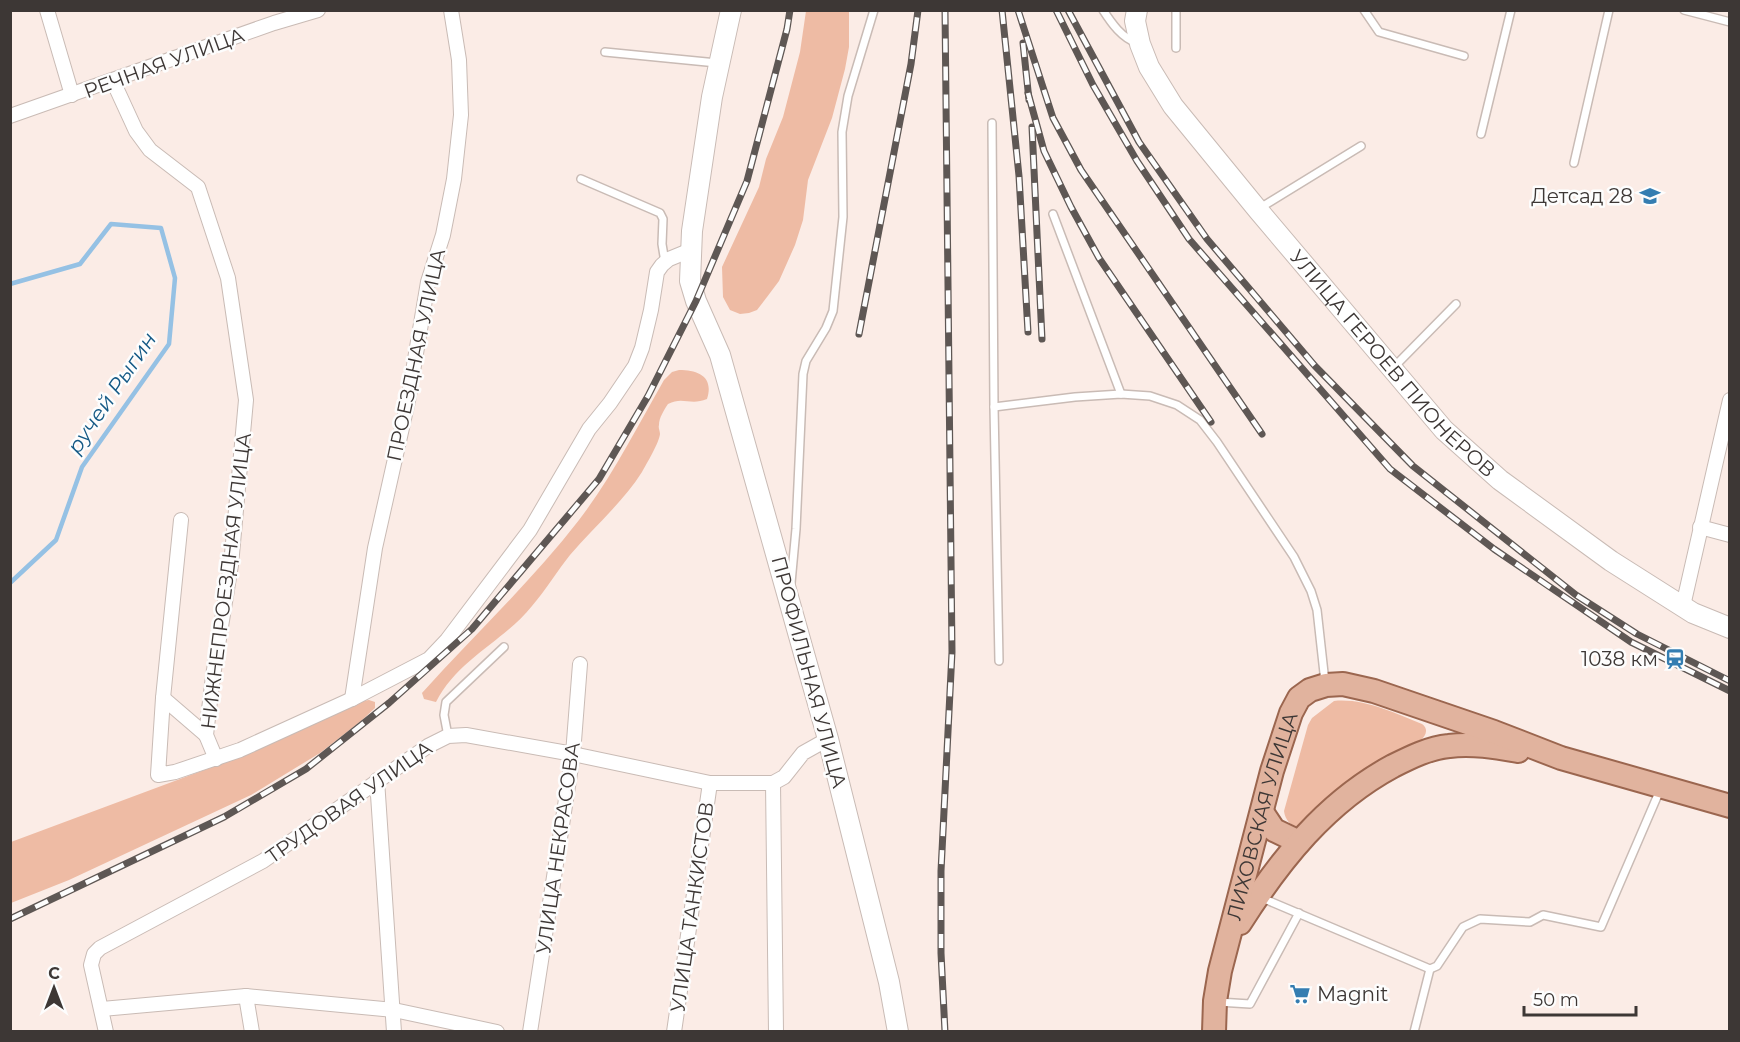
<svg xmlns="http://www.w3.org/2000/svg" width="1740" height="1042" font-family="Montserrat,sans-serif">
  <rect width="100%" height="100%" fill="#fbece6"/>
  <g fill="#eebba4">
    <path d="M806,11H849V47L845,69L832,118L808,180L803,220L795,245L779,281L767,297L757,310L749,313L740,314L730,310L723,297L722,267L759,187L766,159L783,117L800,52Z"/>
    <path d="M679,370C699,370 714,377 707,399C690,406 683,396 668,404C664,410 659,418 659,425C658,428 660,431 660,434C659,443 647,463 642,472C623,502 594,527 570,555C557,571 546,590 532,606C503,642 458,659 436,702L424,699L422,693C474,635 531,582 579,520C612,477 637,427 664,380L672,372Z"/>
    <path d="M369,700L375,702V708L361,721L320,753L251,795L69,880L11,903V842L239,757L363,701Z"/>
    <path d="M1334,701C1364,698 1394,713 1422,724C1429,729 1426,736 1420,741L1356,779L1301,827C1291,827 1285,820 1284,811L1308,725L1312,718Z"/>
  </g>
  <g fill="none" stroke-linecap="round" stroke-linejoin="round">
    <path stroke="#95c1e4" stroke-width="4.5" d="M10,284L80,264L111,224L161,228L175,278L169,344L82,467L56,540L10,583"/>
    <g stroke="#c9bbb5" stroke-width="10">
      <g id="lane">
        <path d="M1103,10C1112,24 1122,38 1137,43"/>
        <path d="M1364,10L1379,32L1464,56"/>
        <path d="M1684,10L1730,22"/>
        <path d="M1176,48V10"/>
        <path d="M605,52L717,63"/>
        <path d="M992,123L994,407L999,661"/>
        <path d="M1481,134L1511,10"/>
        <path d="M1574,163L1609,10"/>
        <path d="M581,179L660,213L663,219L662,244L665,262"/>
        <path d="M1260,208L1361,146"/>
        <path d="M1053,214L1121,394"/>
        <path d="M1394,367L1456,304"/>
        <path d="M994,407L1075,397L1121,394L1150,396L1177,405L1200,420L1217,442L1294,557L1311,591L1317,610L1325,682"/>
        <path d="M791,583L796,529L803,374L806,361L826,328L833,311L843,217L842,132L848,96L874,10"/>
        <path d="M448,736L444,715L446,702L504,647"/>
        <path d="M1262,898L1430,969L1437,966L1463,927L1480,919L1530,922L1543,915L1601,927L1660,790"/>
        <path d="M1218,1002L1250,1004L1299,913"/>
        <path d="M1414,1032L1430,969"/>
      </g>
    </g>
    <g stroke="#c9bbb5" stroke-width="16">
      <g id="street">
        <path d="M47,10L72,95"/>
        <path d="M113,81L136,131L150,150L198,187L228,278L246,400L231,565L213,676L206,735L216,759"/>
        <path d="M10,116L274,23L318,10"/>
        <path d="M181,520L163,698L158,775L175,772L240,750L352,699L429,659L447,640L530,530L589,429L610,403L635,366L642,348L651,310L657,272L662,265L669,259L691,250"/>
        <path d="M1700,527L1730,535"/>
        <path d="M1683,606L1730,400"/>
        <path d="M163,698L206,735"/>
        <path d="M352,699L375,548L408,401L428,282L443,235L454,179L461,115L459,60L451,10"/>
        <path d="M377,780L394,1032"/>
        <path d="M773,783L776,1032"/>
        <path d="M246,996L252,1032"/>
        <path d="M102,1009L246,996L394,1010L497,1032"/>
        <path d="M106,1032L91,965L94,954L100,948L263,861L428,746L448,736L466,735L573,754L710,783H773L784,777L803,753L828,739"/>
        <path d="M530,1032L573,754L580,664"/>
        <path d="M674,1032L710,783"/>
      </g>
    </g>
    <g stroke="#c9bbb5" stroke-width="22">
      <g id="secondary">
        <path d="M731,10L712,97L692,231L690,281L696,301L720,355L828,739L889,982L898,1032"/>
        <path id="s1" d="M1137,10L1135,21L1140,44L1149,67L1173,106L1258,210L1444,430L1500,480L1611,561L1693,613L1730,628"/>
      </g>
    </g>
    <g stroke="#9b664f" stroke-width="26">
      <g id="primary">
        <path d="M1262,812L1274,830L1299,842"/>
        <path d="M1240,923C1280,860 1326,802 1393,766C1411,757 1429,748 1449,746C1472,743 1495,747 1518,751"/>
        <path id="s2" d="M1214,1032L1215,1001L1220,971L1272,771L1291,713L1299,698L1310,690L1326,685L1343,684L1374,691L1494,732L1561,758L1730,806"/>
      </g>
    </g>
    <use href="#lane" stroke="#fff" stroke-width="7"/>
    <use href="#street" stroke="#fff" stroke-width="14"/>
    <use href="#secondary" stroke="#fff" stroke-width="20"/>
    <use href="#primary" stroke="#e1b39e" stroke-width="22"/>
    <g stroke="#5e5754" stroke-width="7">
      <g id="rail">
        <path d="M1002,10L1019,176L1028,332"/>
        <path d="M1018,10L1053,118L1081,170L1262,434"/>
        <path d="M1056,10L1093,85L1137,161L1189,239L1390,469L1494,549L1631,642L1730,691"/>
        <path d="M1068,10L1139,142L1207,239L1315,366L1413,466L1576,595L1637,634L1730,681"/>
        <path d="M1023,43L1029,100"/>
        <path d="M1028,93L1044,151L1071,207L1099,258L1211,422"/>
        <path d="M1032,127L1042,339"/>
        <path d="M859,334L911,64L918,10"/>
        <path d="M10,919L224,817L306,769L389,703L472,629L599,479L648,396L696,301L747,181L787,29L790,10"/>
        <path d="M945,1032L941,953V871L952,652L945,10"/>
      </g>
    </g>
    <use href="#rail" stroke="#fdfdfd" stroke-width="4.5" stroke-dasharray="14" stroke-linecap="butt"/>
  </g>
  <defs>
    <g id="school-bare" transform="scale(1.62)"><path d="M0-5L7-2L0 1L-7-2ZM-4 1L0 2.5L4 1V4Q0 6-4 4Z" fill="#347db1" stroke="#fdfdfd" stroke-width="2.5" paint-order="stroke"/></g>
    <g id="station-bare" transform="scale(1.62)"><path d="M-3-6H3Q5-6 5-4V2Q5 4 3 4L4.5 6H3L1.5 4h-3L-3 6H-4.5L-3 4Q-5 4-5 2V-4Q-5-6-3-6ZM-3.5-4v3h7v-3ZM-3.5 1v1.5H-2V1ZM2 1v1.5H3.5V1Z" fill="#347db1" stroke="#fdfdfd" stroke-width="2.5" paint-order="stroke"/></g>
    <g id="supermarket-bare" transform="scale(1.62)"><path d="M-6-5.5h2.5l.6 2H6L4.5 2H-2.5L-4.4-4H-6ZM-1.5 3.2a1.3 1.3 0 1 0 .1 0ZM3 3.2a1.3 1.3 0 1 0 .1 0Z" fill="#347db1" stroke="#fdfdfd" stroke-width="2.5" paint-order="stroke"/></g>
  </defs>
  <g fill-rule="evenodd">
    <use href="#school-bare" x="1650" y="196"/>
    <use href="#station-bare" x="1675" y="659"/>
    <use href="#supermarket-bare" x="1300" y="994"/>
  </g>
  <g text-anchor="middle" stroke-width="5" stroke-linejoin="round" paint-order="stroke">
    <g font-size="20" fill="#3d3735" stroke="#fdfdfd">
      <text transform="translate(164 63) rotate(-20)" y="7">РЕЧНАЯ УЛИЦА</text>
      <text transform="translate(416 355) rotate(-78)" y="7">ПРОЕЗДНАЯ УЛИЦА</text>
      <text dy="7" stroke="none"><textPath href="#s1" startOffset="444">УЛИЦА ГЕРОЕВ ПИОНЕРОВ</textPath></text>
      <text transform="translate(226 581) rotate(-83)" y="7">НИЖНЕПРОЕЗДНАЯ УЛИЦА</text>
      <text transform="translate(809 672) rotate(75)" y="7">ПРОФИЛЬНАЯ УЛИЦА</text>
      <text transform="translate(349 802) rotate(-35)" y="7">ТРУДОВАЯ УЛИЦА</text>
      <text dy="7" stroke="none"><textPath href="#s2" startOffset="222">ЛИХОВСКАЯ УЛИЦА</textPath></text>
      <text transform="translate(558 848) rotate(-82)" y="7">УЛИЦА НЕКРАСОВА</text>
      <text transform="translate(692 907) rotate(-82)" y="7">УЛИЦА ТАНКИСТОВ</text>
    </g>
    <g font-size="20" fill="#3d3735" stroke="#fdfdfd" text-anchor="end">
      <text x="1633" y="203">Детсад 28</text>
      <text x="1658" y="666">1038 км</text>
      <text x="1317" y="1001" text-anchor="start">Magnit</text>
    </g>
    <g font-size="21" font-style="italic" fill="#145985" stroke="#fdfdfd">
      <text transform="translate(112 393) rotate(-56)" y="7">ручей Рыгин</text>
    </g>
  </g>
  <rect width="1740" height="1042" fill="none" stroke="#3d3735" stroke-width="24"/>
  <g transform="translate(54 988)" stroke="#fdfdfd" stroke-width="4.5" paint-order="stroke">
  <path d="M0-4.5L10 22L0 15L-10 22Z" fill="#3d3735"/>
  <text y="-9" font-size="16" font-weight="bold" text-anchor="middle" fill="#3d3735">С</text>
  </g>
  <path d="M1524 1006v9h112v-9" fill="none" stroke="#3d3735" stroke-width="3"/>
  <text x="1533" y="1006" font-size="18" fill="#3d3735" stroke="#fdfdfd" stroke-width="4.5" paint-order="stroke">50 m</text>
</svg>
